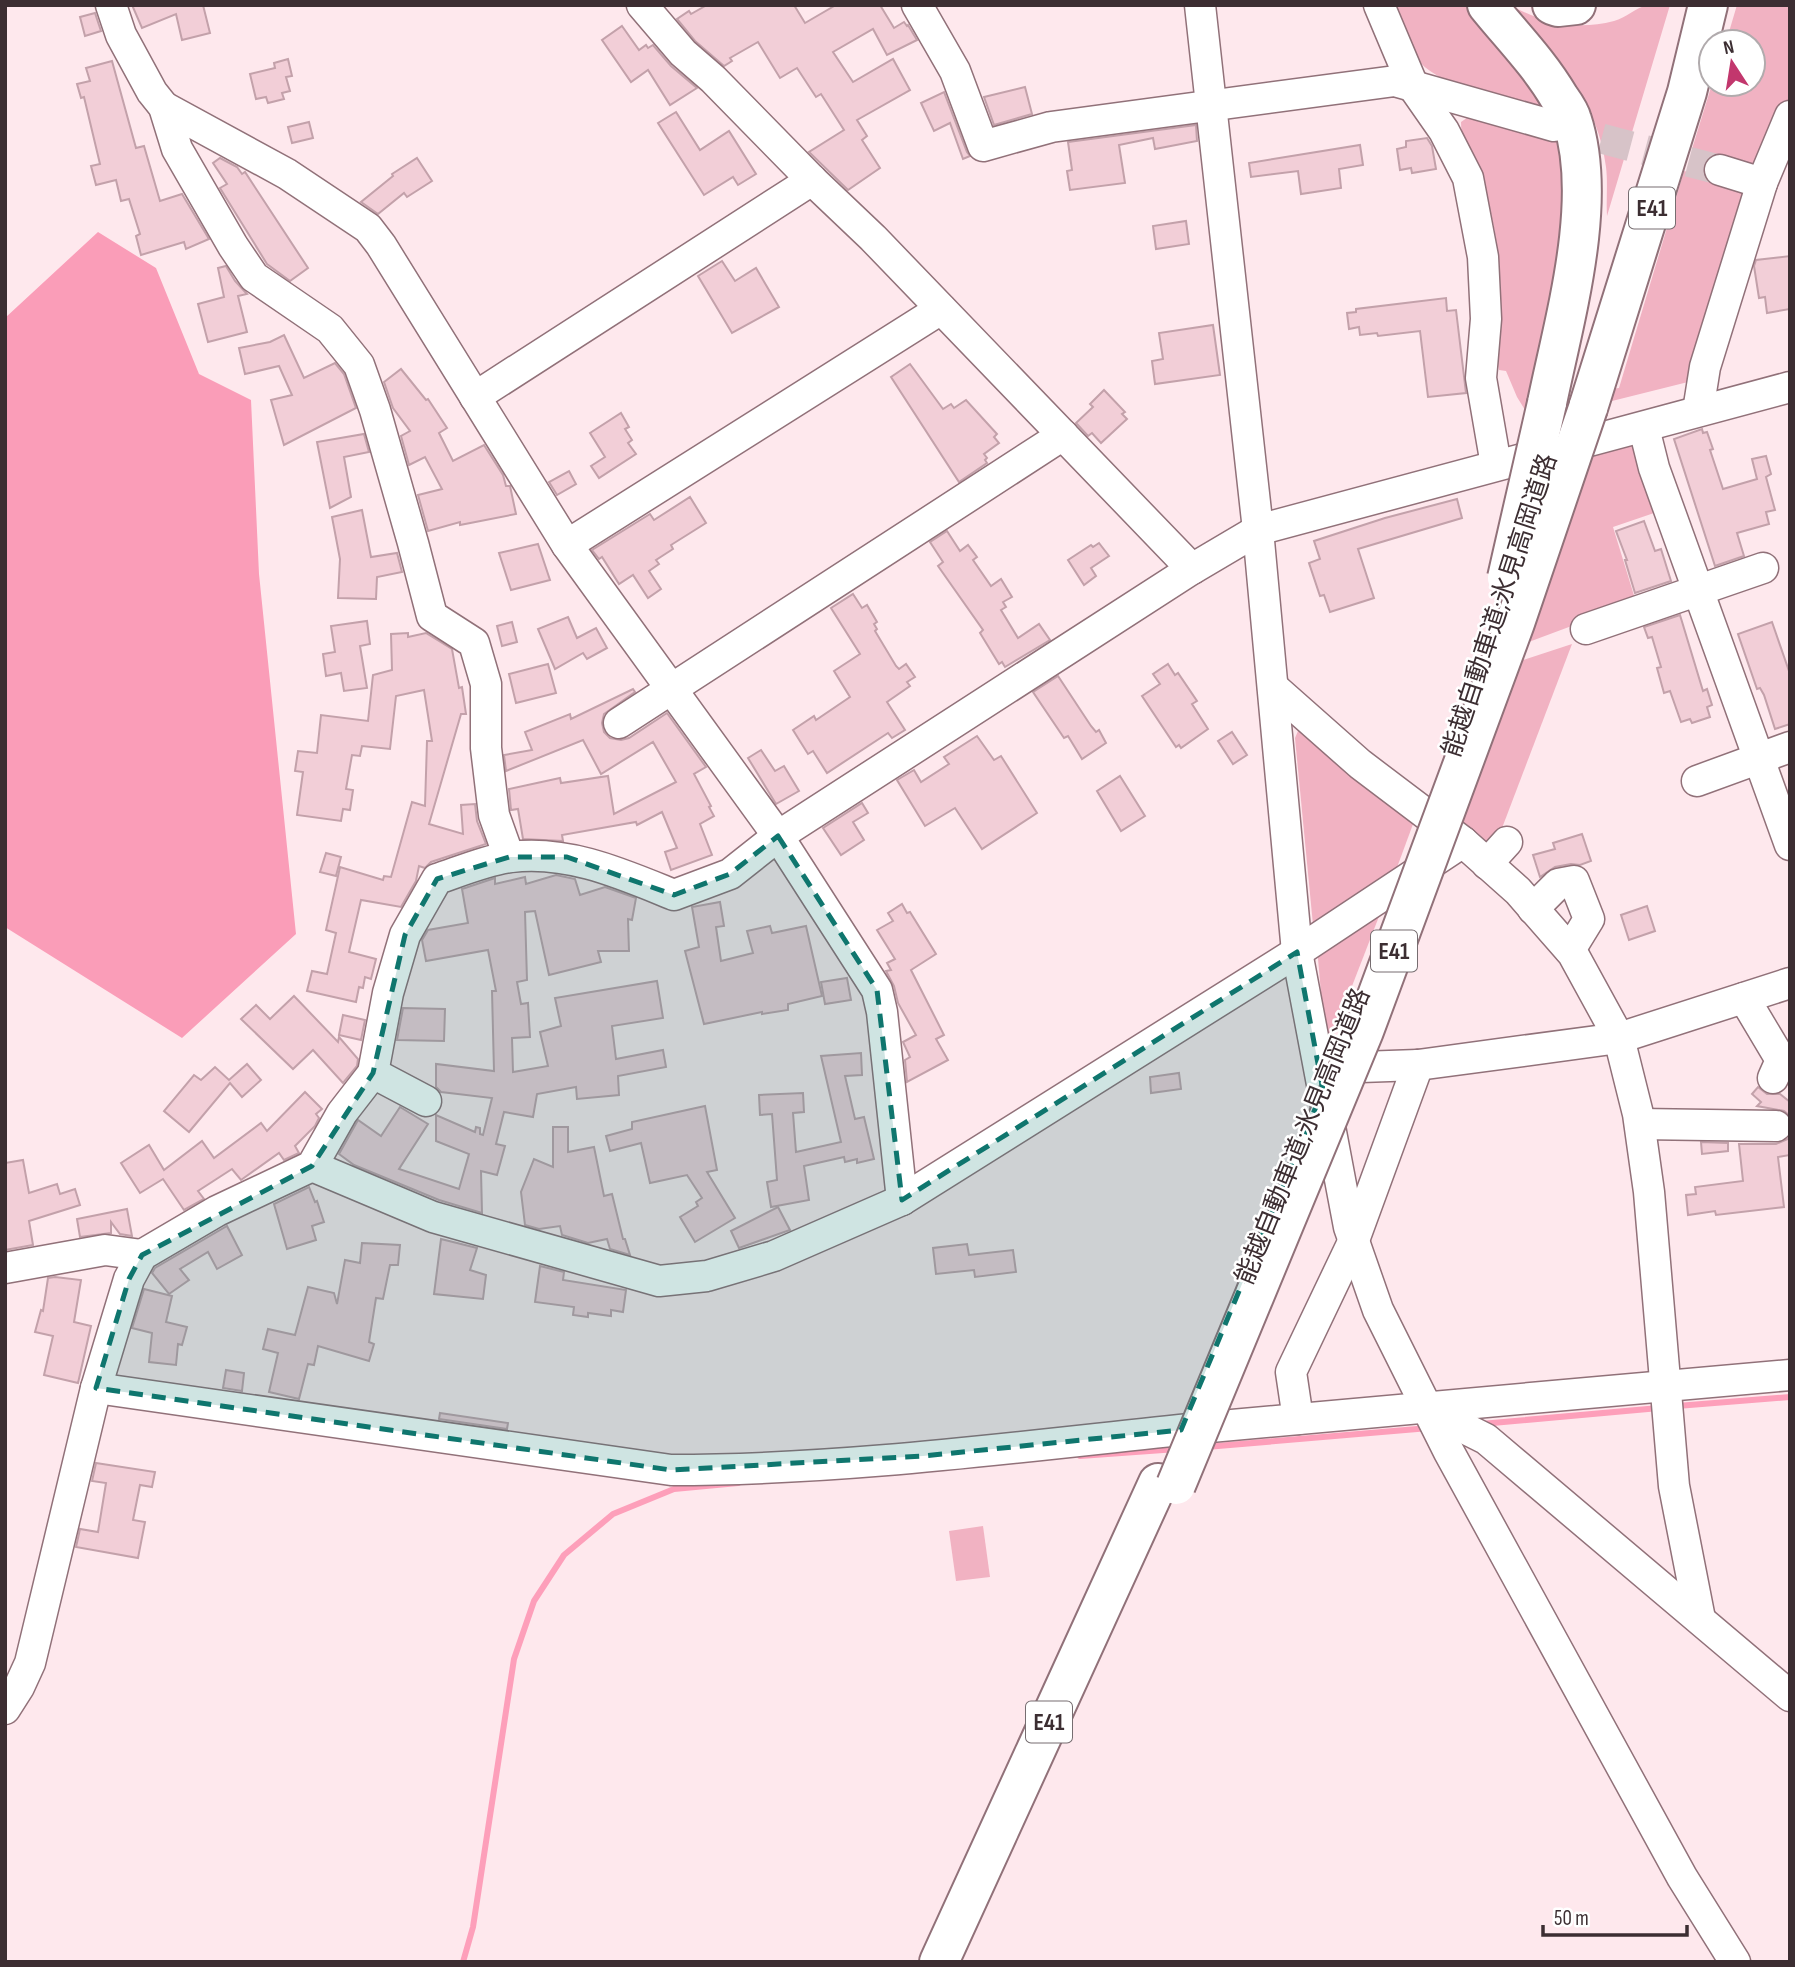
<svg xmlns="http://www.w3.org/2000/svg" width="1795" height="1967" font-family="'Sofia Sans Condensed','Noto Sans JP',sans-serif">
  <rect width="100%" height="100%" fill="#fee8ed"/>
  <g fill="#f1b2c2">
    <path d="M1389,5H1470L1554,113C1515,102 1441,90 1416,58C1405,43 1397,22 1389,5Z"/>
    <path d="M1510,5C1543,23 1576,31 1614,21C1626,18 1636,7 1648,5C1655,4 1663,5 1670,5L1607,216C1606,200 1608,183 1606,167C1597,96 1552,57 1510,5Z"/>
    <path d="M1737,5H1790V94L1767,159L1752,167L1692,149L1712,84H1753V42H1726Z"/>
    <path d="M1474,113L1566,143L1574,177L1530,418L1517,397L1506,371L1499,370C1496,355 1499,341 1500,327C1502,283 1499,239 1487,198C1479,171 1461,151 1461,122Z"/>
    <path d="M1684,171L1741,185L1750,200L1688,382L1604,403L1609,389L1619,388Z"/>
    <path d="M1635,444L1657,512L1613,527L1636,602L1515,647L1583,458Z"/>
    <path d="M1572,644L1499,836L1488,847L1455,822L1508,665Z"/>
    <path d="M1305,730L1416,816L1392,881L1313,925L1295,738L1298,731Z"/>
    <path d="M1385,901L1328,1048L1323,1016L1317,947Z"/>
    <path d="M983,1526L990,1577L956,1581L949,1531Z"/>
  </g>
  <path fill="#fa9db8" d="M98,232L156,268L199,374L251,400L259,574L296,934L182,1038L5,927V318Z"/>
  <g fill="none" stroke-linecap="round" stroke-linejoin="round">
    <g stroke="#fd9fba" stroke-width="6">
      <path d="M1677,1406L1790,1397"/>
      <path d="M1481,1424L1659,1408"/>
      <path d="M1206,1447L1429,1428"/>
      <path d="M1080,1456L1177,1449"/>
      <path d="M463,1962L473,1927L514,1659L534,1601L564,1555L613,1514L674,1489L738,1483"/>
    </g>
  </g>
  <g fill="#f2ced7" stroke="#c3a1aa" stroke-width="2">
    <path d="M132,5H203L210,33L182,40L176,14L142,28Z"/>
    <path d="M707,5H794L805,23L836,5H880L894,28L904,22L907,26L908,25L917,40L887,55L873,29L833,52L853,82L893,59L910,90L857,120L867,136L862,140L880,168L848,190L809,152L844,130L821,94L816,97L797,68L780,78L758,42L730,58L732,61L724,66L695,41L677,19L689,11L691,14Z"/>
    <path d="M95,13L101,31L85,36L80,17Z"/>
    <path d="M622,26L639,50L646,45L648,48L653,45L671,66L697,88L670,105L648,70L631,82L602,40Z"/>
    <path d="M288,59L292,76L286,77L290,91L282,93L284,99L268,103L266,97L256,99L250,74L275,68L274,63Z"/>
    <path d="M112,61L136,148L144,146L160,201L182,194L209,239L186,249L184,242L141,255L136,236L140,234L129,199L121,201L116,180L96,185L91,166L100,164L84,97L81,98L77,84L90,81L86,68Z"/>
    <path d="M1025,87L1032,114L994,125L984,97Z"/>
    <path d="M944,92L967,152L970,156L963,159L950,123L934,131L921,103Z"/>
    <path d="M676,112L700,150L729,131L756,174L738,185L733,177L704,195L658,123Z"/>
    <path d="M309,122L313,138L292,143L288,127Z"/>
    <path d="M1196,125L1197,141L1155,149L1153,138L1119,145L1125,183L1070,190L1067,171L1072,170L1068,142Z"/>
    <path d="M1427,138L1432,146L1436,169L1412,173L1411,168L1400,170L1397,149L1406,147V141Z"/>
    <path d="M1360,145L1363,165L1339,169L1341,188L1301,194L1298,171L1251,177L1249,163Z"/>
    <path d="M220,158L237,167L242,174L245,172L308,268L290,281L267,264L220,188L227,184L213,163Z"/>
    <path d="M417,158L432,181L407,197L404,193L378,214L361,202L393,176L392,174Z"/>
    <path d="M1186,221L1189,244L1156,249L1153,226Z"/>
    <path d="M1790,256V309L1767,313L1765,297L1759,298L1754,266L1756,260Z"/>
    <path d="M722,261L735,281L756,268L779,307L732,333L698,276Z"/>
    <path d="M226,266L235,281L247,294L238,296L247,332L208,342L198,304L224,297L218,268Z"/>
    <path d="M1446,298L1447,311L1456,310L1466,393L1428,397L1420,331L1378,336L1377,333L1360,335L1359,327L1349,329L1347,313L1356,312V309Z"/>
    <path d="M1213,325L1220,375L1155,384L1152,361L1163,359L1159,333Z"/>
    <path d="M284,335L304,378L335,363L344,374L356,408L284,445L271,400L292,395L279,366L245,374L239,348L270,342Z"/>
    <path d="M910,364L943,409L951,404L954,408L966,400L997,434L994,437L999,443L984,454L987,458L985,460L987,463L959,482L891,377Z"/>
    <path d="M401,369L426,400L428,399L447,428L439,433L453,461L484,445L503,475L506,486H510L516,514L460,525V522L428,531L418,495L442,489L425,457L409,465L401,436L410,431L393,408L384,382Z"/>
    <path d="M1104,390L1125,412L1122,414L1127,419L1101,443L1092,433L1088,436L1076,423L1093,407L1090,404Z"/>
    <path d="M621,413L629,427L625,429L632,440L628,443L636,454L599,478L591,466L605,457L590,433Z"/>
    <path d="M1702,429L1703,433L1707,432L1713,449L1710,450L1723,489L1757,479L1752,459L1766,456L1771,474L1766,477L1775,510L1766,512L1769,524L1737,533L1744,556L1715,566L1674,439Z"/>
    <path d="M364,434L369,452L344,457L351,497L330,508L317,442Z"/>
    <path d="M569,471L576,484L557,495L549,482Z"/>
    <path d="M690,497L706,523L671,545L673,549L656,560L659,564L649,571L661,589L648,598L633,575L619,584L602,557L599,559L592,550L650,514L654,520Z"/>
    <path d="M1457,499L1462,518L1358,549L1374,598L1330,612L1324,595L1320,596L1309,563L1320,559L1314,541L1385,518Z"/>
    <path d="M362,510L371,557L397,553L402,572L377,577L376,599L338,598L340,559L332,517Z"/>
    <path d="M1644,521L1655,551L1661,549L1671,581L1635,593L1625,560H1627L1616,531Z"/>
    <path d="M947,531L960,551L968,545L977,557L973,560L991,586L1001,579L1012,597L1003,602L1006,607L1001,610L1018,638L1039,624L1050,640L1005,667L1002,662L999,664L980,633L983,630L938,566L943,562L930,542Z"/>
    <path d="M1099,543L1109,556L1091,568L1096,576L1084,585L1068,560L1091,545L1093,547Z"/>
    <path d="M538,544L550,580L511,590L499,553Z"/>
    <path d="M853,594L862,608L867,605L877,622L874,624L877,629L875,631L896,666L899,669L906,664L915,677L907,682L910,686L887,702L905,730L892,738L888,733L827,773L813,751L808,754L793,730L814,716L816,720L850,697L834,671L860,654L831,608Z"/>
    <path d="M1680,615L1703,691L1707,689L1712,705L1707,707L1710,717L1692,723L1690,719L1681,722L1670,691L1664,693L1657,668L1661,667L1652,637L1648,638L1644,627Z"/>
    <path d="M568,617L577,638L596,628L607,648L587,659L583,653L555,669L538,629Z"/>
    <path d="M367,621L370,644L360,646L367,688L344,691L341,673L326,676L323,654L335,652L331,626Z"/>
    <path d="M512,622L517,642L502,646L497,626Z"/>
    <path d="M1772,622L1790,674V724L1775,729L1764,695L1760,688L1757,689L1738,634Z"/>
    <path d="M408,633V637L426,633L452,649L459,688L462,687L466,714H461L429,824L463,834L461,805L475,804L477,821L486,844L431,862L425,868L419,866L416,881L401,907L361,900L349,952L376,959L371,979L365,977L363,988L359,987L356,1002L307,991L312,971L327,974L336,933L326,930L340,867L383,880L384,876L391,877L412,802L425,806L427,741H432L424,690L396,696L390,749L362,746L360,756L352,755L346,789L353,790L350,810L343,809L341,821L297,815L303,772L295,771L298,751L317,753L321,715L368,721L373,675L392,670L391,634Z"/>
    <path d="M548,664L556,693L516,703L509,674Z"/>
    <path d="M1168,664L1175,675L1178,673L1197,701L1192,704L1208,729L1181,748L1179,745L1176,747L1142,696L1160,684L1153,674Z"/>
    <path d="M1058,676L1091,726L1096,732L1099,730L1106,743L1082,759L1068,736L1064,738L1033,692Z"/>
    <path d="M633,689L635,692L604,714L602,723L604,732L610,738L621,740L629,738L667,713L706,767L694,774L711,806L709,807L714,816L700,824L712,855L671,870L665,852L677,848L662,812L637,825L636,822L562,835L563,841L523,839L518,809L511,810L509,789L560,778L561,783L608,776L614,814L676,782L653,742L601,774L583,740L506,771L504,755L532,750L525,732L570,714L571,719Z"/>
    <path d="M1232,732L1247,755L1233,764L1218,741Z"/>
    <path d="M977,736L994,760L1001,756L1037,813L982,849L955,808L925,826L897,780L914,770L921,782L949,764L944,757Z"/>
    <path d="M761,750L775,771L784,766L799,791L776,804L748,758Z"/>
    <path d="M1120,776L1145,816L1121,831L1097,791Z"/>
    <path d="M862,803L868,813L853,822L864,840L841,855L823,828Z"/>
    <path d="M1582,834L1591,861L1580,865L1571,864L1555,867L1540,877L1533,855L1555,849L1553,843Z"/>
    <path d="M326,853L341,857L336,876L320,872Z"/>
    <path d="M556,875L575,879L580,895L605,887L636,898L632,920L628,919L629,951H598L601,962L549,975L535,911L525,912L527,980L517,982L521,1004L528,1003L530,1037L512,1038L513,1072L548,1066L540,1032L561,1026L555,998L657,981L663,1018L612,1026L616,1059L663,1050L666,1067L618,1076L619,1095L577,1099L576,1087L537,1094L533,1117L504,1112L496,1144L505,1146L497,1175L481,1171L482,1213L439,1200L354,1165L339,1154L358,1120L381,1136L400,1107L428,1124L399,1169L459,1189L469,1154L436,1141V1115L475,1132L476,1127L480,1128V1134L483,1135L492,1098L441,1092L436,1087V1064L494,1071L492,991H496L488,950L426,961L422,940L428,930L468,923L462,889L495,878V884L525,877L526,884Z"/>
    <path d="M720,902L724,926L716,927L721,961L753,953L747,931L770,926L772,933L806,926L822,996L788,1004V1010L762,1014V1012L704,1024L685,951L699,947L692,907Z"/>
    <path d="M902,904L907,913L910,912L936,954L911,970L944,1035L936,1039L948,1060L907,1082L905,1060L910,1057L903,1042L916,1035L898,1003L894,986L886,971L891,970L887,963L895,959L877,930L893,921L888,913Z"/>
    <path d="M1647,906L1655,931L1629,940L1621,915Z"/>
    <path d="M847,978L851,1000L825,1004L821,982Z"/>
    <path d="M294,996L338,1042L339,1037L358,1059L357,1066L343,1083L313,1050L293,1069L241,1019L256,1005L270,1019Z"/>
    <path d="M403,1008L445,1009L444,1041L397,1040Z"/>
    <path d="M343,1015L365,1020L361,1040L339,1035Z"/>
    <path d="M861,1053L862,1075L845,1076L855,1119L864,1117L874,1159L857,1163V1159L845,1162L844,1157L804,1166L809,1200L771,1207L767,1182L777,1180L772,1114L760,1115L759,1095L803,1093L804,1112L793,1113L796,1152L841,1142L821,1056Z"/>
    <path d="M247,1064L261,1080L242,1097L230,1083L189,1132L164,1111L194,1075L201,1080L215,1067L229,1080Z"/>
    <path d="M1179,1073L1181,1089L1151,1093L1150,1077Z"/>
    <path d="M1758,1087L1767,1094H1780L1790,1102V1116L1784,1111L1757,1106L1761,1102L1752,1094Z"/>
    <path d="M305,1092L322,1109L316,1114L319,1118L315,1126L295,1146L299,1153L284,1160L279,1153L241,1180L232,1169L198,1191L204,1199L184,1210L163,1179L140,1193L121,1163L149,1145L164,1170L202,1141L214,1158L261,1123L267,1131Z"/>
    <path d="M705,1106L717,1170L707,1172L735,1218L695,1242L680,1217L698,1206L696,1202L702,1198L687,1175L650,1183L641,1143L610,1151L606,1136L632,1129V1122Z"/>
    <path d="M553,1127H568V1152L594,1147L604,1196L612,1194L623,1239H625L630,1255L610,1249L607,1239L588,1243L562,1235L560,1226L539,1229L525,1225L521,1192L534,1159L553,1167Z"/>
    <path d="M1790,1138V1155L1778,1157L1784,1207L1716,1215L1715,1211L1688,1215L1686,1195L1696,1194L1695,1187L1743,1181L1739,1144H1776Z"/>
    <path d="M1701,1142L1728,1143V1151L1702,1154Z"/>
    <path d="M23,1160L29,1193L57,1184L60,1194L75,1189L80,1205L29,1221L33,1245L5,1250V1163Z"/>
    <path d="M309,1187L315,1202L317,1201L324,1222L312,1226L316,1240L287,1249L274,1204Z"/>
    <path d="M778,1207L790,1230L739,1248L731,1231Z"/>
    <path d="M127,1209L132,1236L120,1234L111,1222V1233L80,1237L77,1219Z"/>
    <path d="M227,1226L242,1255L217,1269L208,1252L180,1269L189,1280L169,1294L152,1273L155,1268Z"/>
    <path d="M441,1239L477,1248L470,1270L486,1275L483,1299L434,1294Z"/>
    <path d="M362,1243L400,1245L398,1265H390L383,1299L376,1298L369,1342L374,1344L369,1361L318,1346L314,1365L308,1364L299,1399L269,1392L278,1353L263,1349L268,1329L295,1335L308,1287L334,1293L337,1304L345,1260L360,1263Z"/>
    <path d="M967,1244L969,1255L1013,1250L1016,1272L975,1277L974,1270L936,1274L933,1248Z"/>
    <path d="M540,1266L564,1272L563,1280L626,1290L623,1312L611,1310V1316L588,1313V1317L573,1315L574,1307L535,1302Z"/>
    <path d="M55,1277L81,1280L74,1322L91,1326L78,1383L44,1375L53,1336L35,1332L41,1310L43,1311L48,1278Z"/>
    <path d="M144,1289L172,1296L166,1322L187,1327L182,1345L178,1344L176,1365L149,1362L152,1333L132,1328Z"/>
    <path d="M226,1370L244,1373L242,1391L223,1388Z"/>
    <path d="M440,1413L508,1423L507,1429L439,1419Z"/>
    <path d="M96,1463L155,1472L152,1487L140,1485L133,1520L145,1522L138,1558L76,1547L80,1529L98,1532L106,1483L92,1481Z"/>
  </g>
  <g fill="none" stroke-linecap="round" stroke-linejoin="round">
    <path stroke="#d7c3c8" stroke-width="30" stroke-dasharray="30 15" stroke-linecap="butt" d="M1558,127L1720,170"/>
    <g stroke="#917179" stroke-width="33">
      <g id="minor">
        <path d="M111,5L121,35L152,92L164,107L177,149L233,246L254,277L330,329L359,365L375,410L413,543L432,616L474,643L486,684V748L494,815L509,857"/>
        <path d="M642,5L683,53L713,79L812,180L873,238L1192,569"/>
        <path d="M917,5L955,71L983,146L1051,127L1395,81L1554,126"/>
        <path d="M1200,5L1258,530L1297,952L1349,1227L1378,1310L1449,1452L1682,1877L1735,1962"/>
        <path d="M1379,5L1414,88L1444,131L1468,178L1483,257L1486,319L1481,378L1496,465"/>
        <path d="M164,107L287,174L368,228L381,245L567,545L778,836L877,990L882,1012L902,1200"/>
        <path d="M1720,170L1762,183"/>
        <path d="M475,397L812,180"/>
        <path d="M1698,411L1705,367L1762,183L1790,116"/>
        <path d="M1644,428L1654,468L1790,845"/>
        <path d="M567,545L941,309"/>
        <path d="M1586,629L1763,568"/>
        <path d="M1273,687L1360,764L1463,842L1518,891L1573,954L1619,1038L1638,1114L1649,1192L1674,1486L1700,1619"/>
        <path d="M619,723L1063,435"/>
        <path d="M1697,781L1790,747"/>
        <path d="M1487,864L1507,842"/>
        <path d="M1533,909L1558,884L1574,881L1589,919L1570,950"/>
        <path d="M1744,998L1781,1060L1773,1078"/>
        <path d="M1332,1068L1418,1065L1619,1038L1790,983"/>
        <path d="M373,1073L426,1101"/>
        <path d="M1640,1124L1776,1126"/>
        <path d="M312,1166L433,1217L659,1281L707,1276L774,1256L902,1200L1297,952L1463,842"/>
        <path d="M5,1268L105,1250L142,1255"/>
        <path d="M96,1388L671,1470C847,1470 1024,1446 1199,1428C1396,1409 1593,1393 1790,1375"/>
        <path d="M1426,1409L1486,1439L1790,1696"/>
        <path d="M1298,1419L1291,1372L1354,1240L1418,1065"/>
        <path d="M5,1709L19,1687L30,1663L96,1388L129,1279L142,1255L217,1211L312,1166L342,1113L373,1073L388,993L405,935L437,879C461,871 487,860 511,857C569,850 622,874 674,895L730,874L778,836L1192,569L1258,530L1790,387"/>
      </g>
    </g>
    <g stroke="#917179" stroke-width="42">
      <g id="highway">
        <path d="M1487,5C1512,36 1539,63 1559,97C1564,104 1570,112 1572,120C1599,202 1564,320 1547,403"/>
        <path d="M1552,5L1558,7L1576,5"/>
        <path d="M1588,408L1687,92L1708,5"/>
        <path d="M939,1962L1158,1483"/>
      </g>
    </g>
    <use href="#minor" stroke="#fff" stroke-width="30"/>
    <use href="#highway" stroke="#fff" stroke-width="38"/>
    <g stroke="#917179" stroke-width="42" stroke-linecap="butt">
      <g id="highway-bridge">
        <path d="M1507,578L1547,403"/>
        <path d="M1176,1485L1364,1031L1515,623L1588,408"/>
      </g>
    </g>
    <use href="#highway-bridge" stroke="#fff" stroke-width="38"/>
  </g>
  <path fill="#0f766e" fill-opacity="0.2" stroke="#0f766e" stroke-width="5" stroke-dasharray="14 9" stroke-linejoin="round" d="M778,836L877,990L902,1200L1297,952L1323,1090L1181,1430L923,1456L671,1470L96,1388L129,1279L142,1255L312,1166L373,1073L405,935L437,879L509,857H567L674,895L730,874Z"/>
  <g text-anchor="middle" stroke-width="5" stroke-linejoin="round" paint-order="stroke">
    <g fill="#fff" stroke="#766d70" stroke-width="2">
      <rect x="1629" y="187.5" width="46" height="41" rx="5"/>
      <rect x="1371" y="930.5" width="46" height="41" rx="5"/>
      <rect x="1026" y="1701.5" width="46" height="41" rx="5"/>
    </g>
    <g font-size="24" font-weight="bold" fill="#3c2e32">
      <text x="1652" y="216">E41</text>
      <text x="1394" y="959">E41</text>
      <text x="1049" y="1730">E41</text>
    </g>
    <g font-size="26" fill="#3c2e32" stroke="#fff">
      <text transform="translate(1499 605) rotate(-72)" y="9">能越自動車道;氷見高岡道路</text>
      <text transform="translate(1302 1136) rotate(-68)" y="9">能越自動車道;氷見高岡道路</text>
    </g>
  </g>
  <rect width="1795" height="1967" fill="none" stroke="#3c2e32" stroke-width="14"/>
  <g transform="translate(1732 63) rotate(348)"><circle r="33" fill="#ffffff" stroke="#b1abad" stroke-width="2"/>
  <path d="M0-5L12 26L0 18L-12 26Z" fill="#c2376d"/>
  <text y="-10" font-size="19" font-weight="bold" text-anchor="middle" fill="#3c2e32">N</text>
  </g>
  <path d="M1543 1925v10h144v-10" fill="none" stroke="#3c2e32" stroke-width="3.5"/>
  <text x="1554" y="1925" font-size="21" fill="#3c2e32" stroke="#ffffff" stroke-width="5" paint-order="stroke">50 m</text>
</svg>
